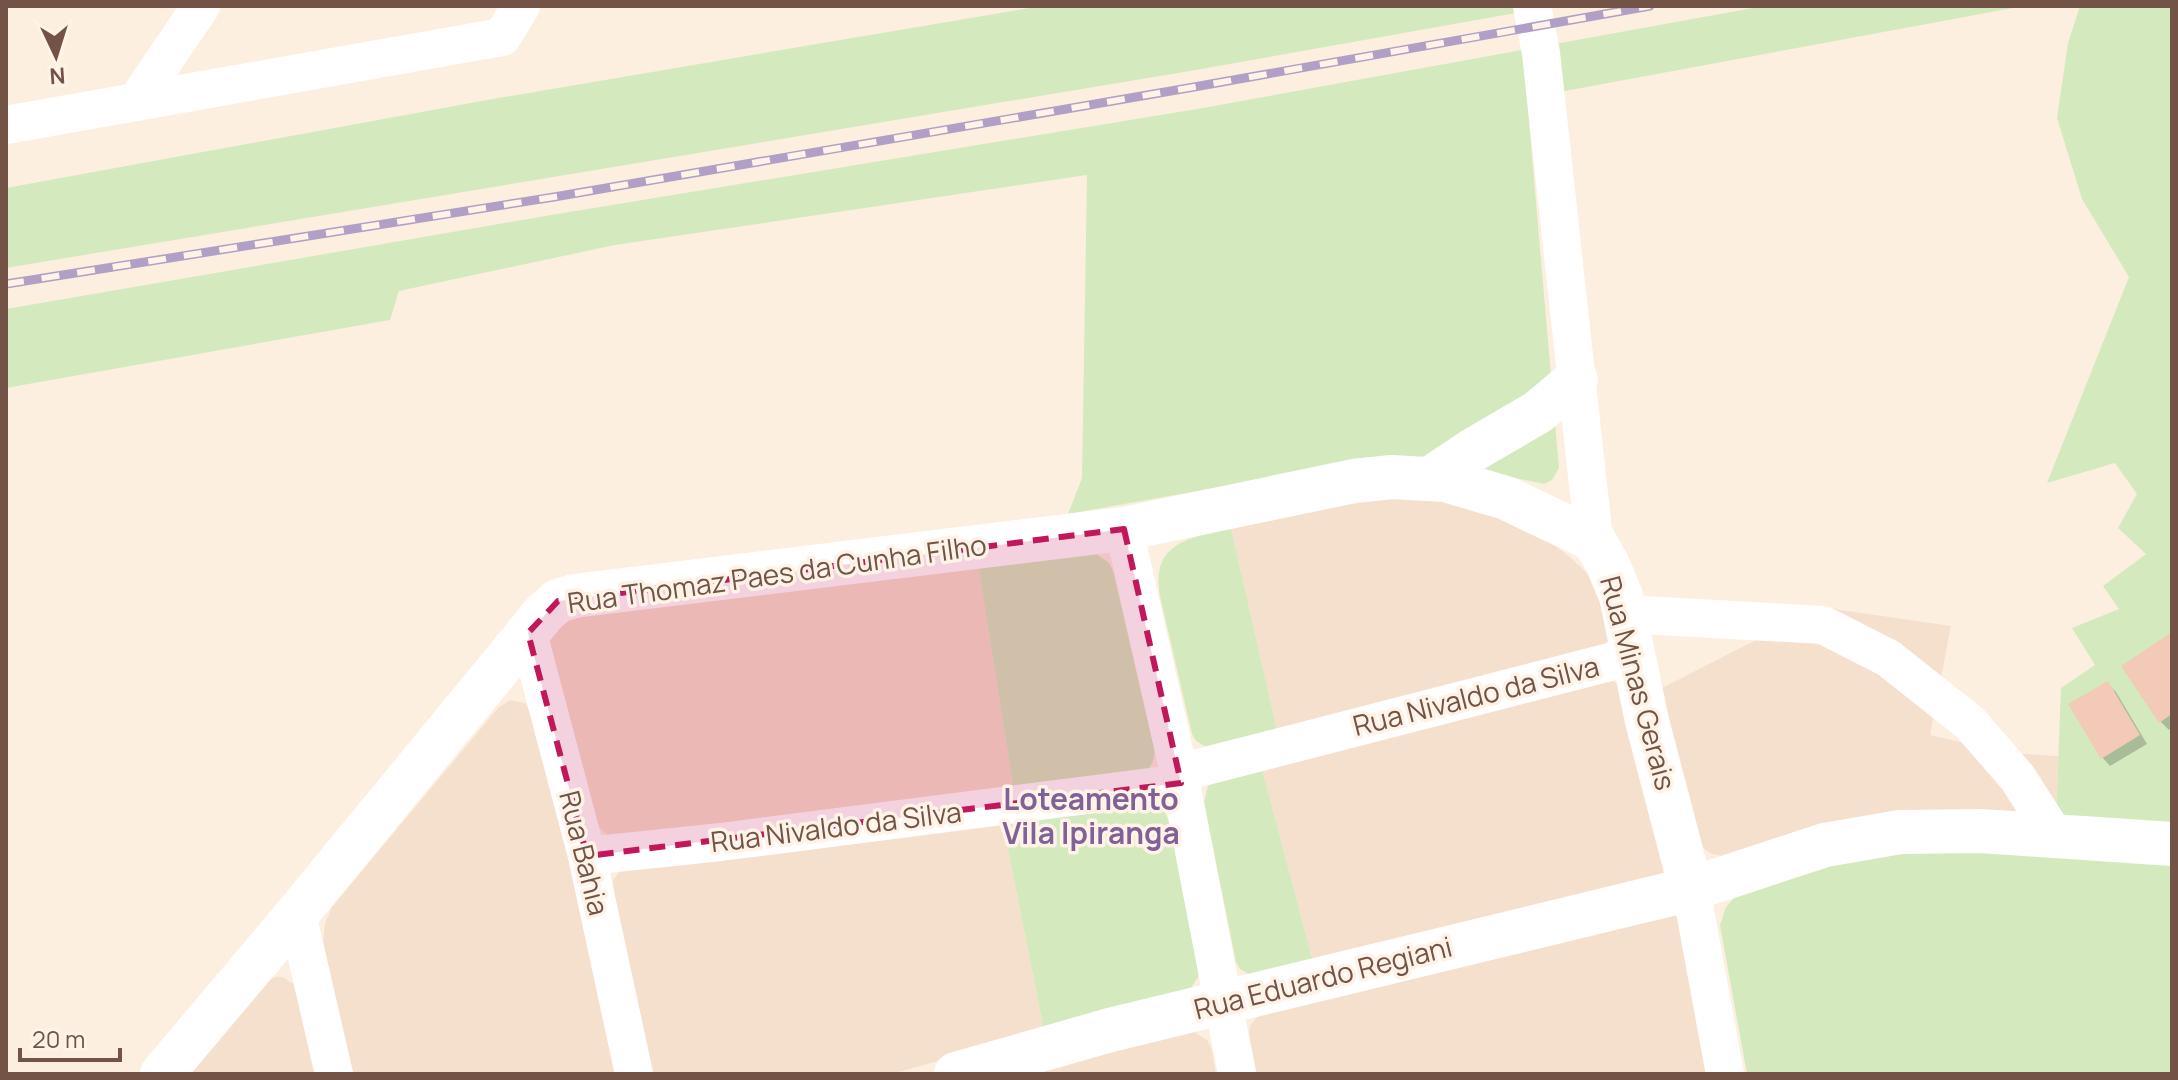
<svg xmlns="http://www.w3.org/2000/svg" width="2178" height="1080" font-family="Manrope,sans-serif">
  <rect width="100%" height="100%" fill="#fdefe0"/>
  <g fill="#f5e0ce">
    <path d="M1393,494L1465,503L1549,541L1571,558L1591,577L1608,611L1610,634L1607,642L1601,648L1278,734L1231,528Z"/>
    <path d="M978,565L1014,791L614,837L607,834L600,828L596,821L548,639L557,618Z"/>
    <path d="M1821,607L1951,626L1930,735L2007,753L2058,756L2056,817L1722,856L1710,853L1701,846L1656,691Z"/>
    <path d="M1608,678L1622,686L1665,871L1660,878L1314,965L1261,765Z"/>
    <path d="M510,700L525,703L529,709L573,874L617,1074H352L323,941L325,924L332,907L498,708Z"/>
    <path d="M1002,819L1044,1031L892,1074H653L612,888L613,880L623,867Z"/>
    <path d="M1675,915L1680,921L1711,1074H1257L1249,1035L1250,1026L1260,1013Z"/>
    <path d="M276,977H283L295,985L316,1074H188L270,979Z"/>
    <path d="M1193,1031L1207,1040L1211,1047L1216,1074H1021Z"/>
  </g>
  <g fill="#d4eabe">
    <path d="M1041,6H1555L1196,70L6,268V188L487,100Z"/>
    <path d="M1764,6H2024L1527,98L1559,468L1552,480L1544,484L1474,469L1350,464L1068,514L1082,478L1087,175L615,245L399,291L390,320L6,388V309L551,215L1197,109Z"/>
    <path d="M2080,6H2172V824L2056,817L2061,688L2095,665L2072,628L2119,609L2103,586L2146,554L2118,528L2137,494L2115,463L2047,483L2129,277L2082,199L2057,118L2068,43Z"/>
    <path d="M1231,528L1278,734L1210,749L1196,741L1192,734L1160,596C1150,542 1190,538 1231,528Z"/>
    <path d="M1095,553L1109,563L1113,571L1155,751C1154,761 1151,766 1145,772L1014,791L978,565Z"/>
    <path d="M1261,765L1314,965L1254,977L1240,969L1236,962L1204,802L1208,786L1214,780Z"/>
    <path d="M1151,802L1165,812L1171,827L1199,969L1198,977L1189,991L1044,1031L1002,819Z"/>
    <path d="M1902,852H1979L2172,864V1074H1747L1720,925L1726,907L1734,898L1830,865Z"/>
  </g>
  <g fill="#0003">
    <path d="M2172,635V727L2169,730L2160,721Z"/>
    <path d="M2108,684L2116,692L2147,744L2110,766L2102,757Z"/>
  </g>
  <g fill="#f3cab7">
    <path d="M2172,632V714L2159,723L2121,666Z"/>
    <path d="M2108,681L2140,735L2101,759L2068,704Z"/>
  </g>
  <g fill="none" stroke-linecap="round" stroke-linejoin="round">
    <g stroke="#fff" stroke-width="38">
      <path d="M1532,6L1541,53L1594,540"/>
      <path d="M136,102L201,6"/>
      <path d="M6,125L502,37L521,6"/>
      <path d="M1124,529L1179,773L1237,1074"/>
      <path d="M1624,614L1823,625L1888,658L1969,722L2017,777L2055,836"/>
      <path d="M528,633L587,856L634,1074"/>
      <path d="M1179,773L1633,656"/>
      <path d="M587,856L721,842L1181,783"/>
      <path d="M1691,889L1725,1074"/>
      <path d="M297,914L334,1074"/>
    </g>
    <g stroke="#fff" stroke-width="44">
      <path d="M1431,478L1473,450L1538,412L1576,380"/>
      <path d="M162,1074L297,914L545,612L558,601L574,596L1124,529L1354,481L1392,477L1445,480L1506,498L1594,540L1608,565L1621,596L1647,721L1691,889"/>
      <path d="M956,1074L1110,1030L1691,889L1825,845L1900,832L1980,831L2172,844"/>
    </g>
    <g stroke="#b19fc6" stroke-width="9">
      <path id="rail" d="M6,284L554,197L1194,87L1650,6"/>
    </g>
    <use href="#rail" stroke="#fff3e7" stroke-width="6" stroke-dasharray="18" stroke-linecap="butt"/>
  </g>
  <path fill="#c2185b" fill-opacity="0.2" stroke="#c2185b" stroke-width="6" stroke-dasharray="16 10" stroke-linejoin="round" d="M1124,529L1181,783L587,856L528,633L558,601Z"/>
  <g text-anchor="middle" stroke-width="7" stroke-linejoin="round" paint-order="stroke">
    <g font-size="28" fill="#745347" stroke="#fff3e7">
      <text transform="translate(777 574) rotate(-8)" y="10">Rua Thomaz Paes da Cunha Filho</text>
      <text transform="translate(1638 683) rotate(75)" y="10">Rua Minas Gerais</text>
      <text transform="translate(1476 696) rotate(-14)" y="10">Rua Nivaldo da Silva</text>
      <text transform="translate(836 827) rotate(-7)" y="10">Rua Nivaldo da Silva</text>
      <text transform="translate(584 853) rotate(76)" y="10">Rua Bahia</text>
      <text transform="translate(1323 978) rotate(-14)" y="10">Rua Eduardo Regiani</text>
    </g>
    <g font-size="30" font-weight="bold" fill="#816298" stroke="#fff3e7">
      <text x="1091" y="810">Loteamento<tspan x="1091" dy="34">Vila Ipiranga</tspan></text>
    </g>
  </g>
  <rect width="2178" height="1080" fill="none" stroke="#745347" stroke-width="16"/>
  <g transform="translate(56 56) rotate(176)" stroke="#fff3e7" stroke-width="6" paint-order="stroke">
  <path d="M0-6L14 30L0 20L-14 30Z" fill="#745347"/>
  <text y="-12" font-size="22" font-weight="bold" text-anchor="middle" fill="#745347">N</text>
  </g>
  <path d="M20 1048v12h100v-12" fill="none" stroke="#745347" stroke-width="4"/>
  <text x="32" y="1048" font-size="24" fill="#745347" stroke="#fff3e7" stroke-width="6" paint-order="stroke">20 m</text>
</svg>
